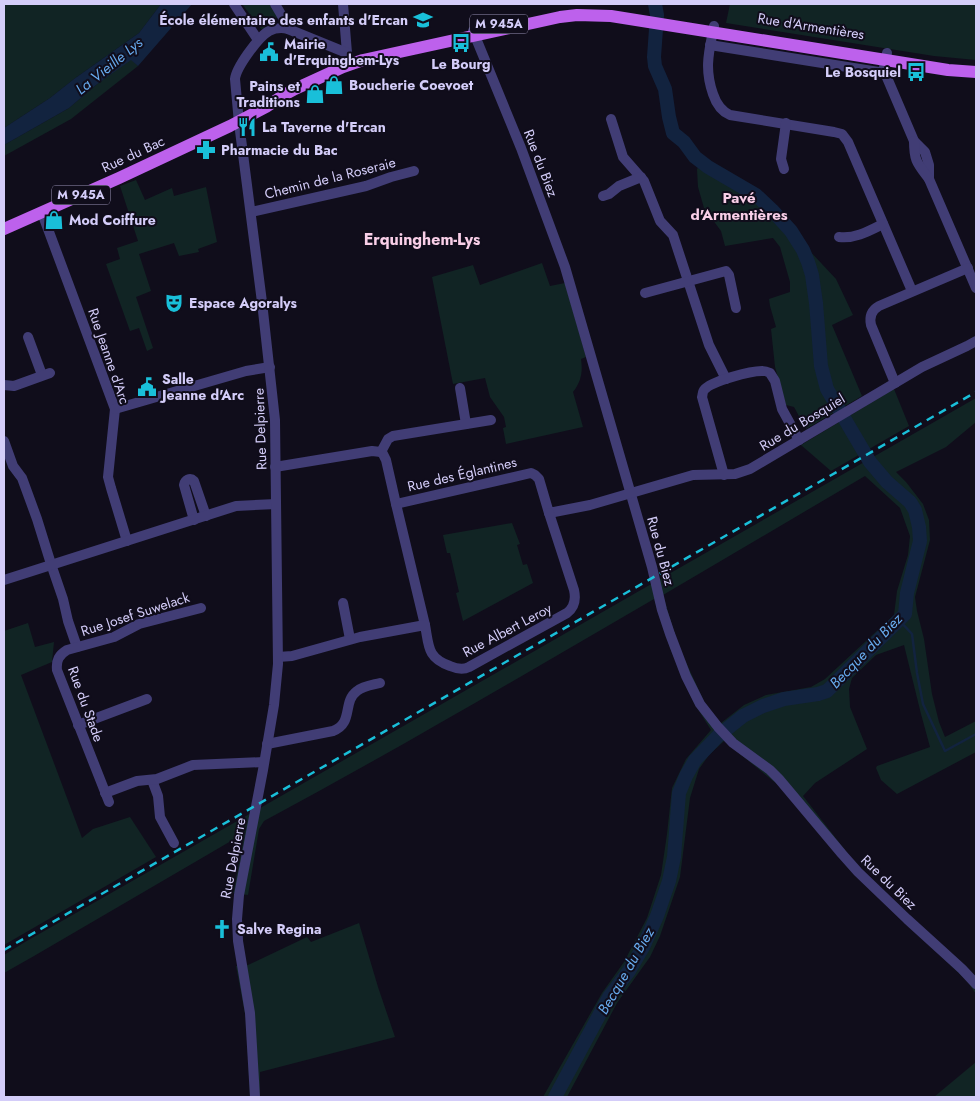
<svg xmlns="http://www.w3.org/2000/svg" width="980" height="1101" font-family="Jost,sans-serif">
  <rect width="100%" height="100%" fill="#100d1b"/>
  <g fill="#112424" fill-rule="evenodd">
    <path d="M4,4H161L139,33L74,79L50,98L4,128Z"/>
    <path d="M242,4H272L278,17L262,30Z"/>
    <path d="M730,4H973L976,6V60L934,56L726,23Z"/>
    <path d="M131,59L138,66L71,119L4,156V145L69,108L96,85Z"/>
    <path d="M706,158L753,189L763,197L787,224L807,248L836,279L853,315L832,325L862,396L806,429L794,407L786,405L775,367L771,329L776,327L770,306L769,299L790,292V282L780,247L773,238L725,246L721,231L704,208L698,187L697,169Z"/>
    <path d="M136,180L145,200L172,188L174,196L206,187L217,242L198,249L199,252L179,256L174,243L139,254L151,291L136,297L153,348L147,351L139,328L130,331L106,264L120,259L117,248L138,241L120,186Z"/>
    <path d="M542,263L550,286L565,283L586,357L581,359C583,372 581,382 573,392L583,427L506,444L503,428L506,427L504,417L490,397L485,378L453,384L432,277L473,265L480,285Z"/>
    <path d="M894,389L909,426L831,471L801,445Z"/>
    <path d="M976,398V422L946,447L896,472L906,482L923,504L929,520L930,540L915,597L917,611L924,639L932,694L939,722L945,737L976,721V752L897,794L881,780L876,768L877,766L930,747L921,714L904,645L876,655L852,678L849,689L850,707L867,749L815,783L803,796L859,868L976,977V994L967,981L944,959L848,868L783,789L724,741L709,755L699,769L690,798L680,877L660,936L650,957L617,1003L567,1097H543L602,993L624,962L647,918L661,875L667,834L672,788L686,759L711,730L694,703L670,648L654,599C525,674 396,750 264,821L259,829L248,895L233,893L242,848L243,834L34,956L4,973V955L25,942C343,761 660,579 976,398ZM865,476L900,508L910,536L908,555L897,591L894,615L825,679L811,687L766,695L744,705L721,723L708,710L697,686L678,645L663,595Z"/>
    <path d="M512,523L520,544L517,545L523,565L527,564L533,583L463,621L456,593L459,592L450,553H447L443,535Z"/>
    <path d="M28,623L35,647L54,642L52,662L21,675L82,838L93,829L130,817L156,857L4,945V631Z"/>
    <path d="M359,923L378,987L395,1037L260,1072V1097H250L246,1019L236,966L248,965L307,937L311,942Z"/>
    <path d="M976,1062V1097H934Z"/>
  </g>
  <path fill="#12233f" d="M161,4H192L138,66L131,60L96,85L69,108L4,145V128L50,98L74,79L139,33Z"/>
  <g fill="none" stroke-linecap="round" stroke-linejoin="round">
    <path stroke="#12233f" stroke-width="2.5" d="M899,620L912,634L917,673L923,704L945,751L976,734"/>
    <path stroke="#12233f" stroke-width="14" d="M555,1097L609,997L629,971L643,947L657,916L669,881L674,857L679,793L686,776L695,760L718,736L743,716L763,706L784,699L818,694L827,691L905,614L907,593L920,541L919,527L915,510L910,502L887,482L870,462L827,389L821,366L816,303L812,275L808,262L803,250L791,231L772,210L756,195L708,167L695,157L684,142L673,133L669,117L665,89L655,66L654,57L657,15L655,4"/>
    <g stroke="#413d75" stroke-width="10">
      <path d="M234,4L258,40"/>
      <path d="M275,4L282,16L288,29"/>
      <path d="M343,4L347,53"/>
      <path d="M714,26C709,52 704,68 713,94C716,103 721,111 730,115L834,132L842,134L848,142L912,291"/>
      <path d="M473,31L521,148L565,267L652,567L662,610L670,634L686,676L700,704L718,727L733,743L770,770L779,779L842,854L858,872L907,919L962,969L976,984"/>
      <path d="M710,45L885,73"/>
      <path d="M887,53L884,67L885,73L914,141L925,152L929,165V179"/>
      <path d="M611,119L623,157L644,181L660,221L673,235L709,345L726,379"/>
      <path d="M914,141C914,161 917,163 929,179L976,288"/>
      <path d="M784,169L781,159L786,123"/>
      <path d="M603,196L609,194L619,186L641,177"/>
      <path d="M251,212L366,186L391,177L414,171"/>
      <path d="M42,213L115,409L108,477L111,488L127,541"/>
      <path d="M839,237C855,239 869,231 883,224"/>
      <path d="M645,293L726,271L729,275L736,308"/>
      <path d="M28,337L42,375"/>
      <path d="M895,383L871,325C869,316 872,310 879,306L968,268"/>
      <path d="M4,385L14,386L50,373"/>
      <path d="M460,388L466,424"/>
      <path d="M115,409L246,371L270,367"/>
      <path d="M4,441L13,466L22,478L37,519L51,564L63,599L68,621L77,647"/>
      <path d="M381,452L383,454L386,460L396,504"/>
      <path d="M275,467L372,451L381,452L388,439L393,436L491,420"/>
      <path d="M724,475L702,397C703,394 702,393 704,390C711,381 751,371 762,371C766,371 766,371 770,373L775,381L782,409L799,440"/>
      <path d="M194,520L184,485C185,480 190,477 194,481L206,516"/>
      <path d="M4,580L236,506L276,504"/>
      <path d="M343,603L350,639"/>
      <path d="M425,625L396,504L531,473L535,475L539,479L549,513L590,505L693,475L735,474L750,469L922,367L967,346L976,341"/>
      <path d="M278,657L292,656L360,637L425,625C429,646 427,658 450,666C457,669 463,670 469,667L567,613C575,607 576,599 574,590L549,513"/>
      <path d="M78,725L147,699"/>
      <path d="M267,744L333,731C354,723 342,702 357,691C363,686 372,685 380,683"/>
      <path d="M152,780L158,796L160,817L174,843"/>
      <path d="M105,793L137,781L157,779L193,765L264,762"/>
      <path d="M109,802L57,670C56,660 59,655 67,650L114,637L139,624L201,608"/>
      <path d="M255,1097L250,1013L238,941L237,919L239,895L263,770L274,705L278,664L275,420L262,302L239,123L235,79C236,68 258,37 269,31C275,28 281,27 288,29L347,53L349,65"/>
    </g>
    <path stroke="#bd61ec" stroke-width="12" d="M4,229L119,178L230,126L266,107L284,95L295,89L343,67L363,60L560,17L577,15L611,16L948,70L976,72"/>
    <path stroke="#19bfd9" stroke-width="2.5" stroke-dasharray="8 6" stroke-linecap="butt" d="M4,950L976,392"/>
  </g>
  <defs>
    <g id="school-bare" transform="scale(1.5)"><path d="M0-5L7-2L0 1L-7-2ZM-4 1L0 2.5L4 1V4Q0 6-4 4Z" fill="#19bfd9" stroke="#100d1b" stroke-width="2.5" paint-order="stroke"/></g>
    <g id="bus-bare" transform="scale(1.5)"><path d="M-5-6H5V4H4V6H2V4H-2V6H-4V4H-5ZM-3.5-4V0h7V-4ZM-3.5 1.2v1.5H-2V1.2ZM2 1.2v1.5H3.5V1.2Z" fill="#19bfd9" stroke="#100d1b" stroke-width="2.5" paint-order="stroke"/></g>
    <g id="civic-bare" transform="scale(1.5)"><path d="M-.6-6.5H3V-4.5H.6V-3L4-1V1h2V6H-6V1h2V-1L-.6-3ZM-1.2 2.5V6h2.4V2.5Z" fill="#19bfd9" stroke="#100d1b" stroke-width="2.5" paint-order="stroke"/></g>
    <g id="shop-bare" transform="scale(1.5)"><path d="M-5-2.5h2.3a2.7 3.5 0 0 1 5.4 0H5L5.5 6h-11ZM-1.5-2.5h3a1.5 2.3 0 0 0-3 0Z" fill="#19bfd9" stroke="#100d1b" stroke-width="2.5" paint-order="stroke"/></g>
    <g id="restaurant-bare" transform="scale(1.5)"><path d="M-5-6h1v4h1v-4h1v4h1v-4h1v5L-1.5 .5V6h-2V.5L-5-1ZM5-6V6H3V1.5H1.5Q1.5-4 5-6Z" fill="#19bfd9" stroke="#100d1b" stroke-width="2.5" paint-order="stroke"/></g>
    <g id="pharmacy-bare" transform="scale(1.5)"><path d="M-2-6h4v4h4v4h-4v4h-4v-4h-4v-4h4Z" fill="#19bfd9" stroke="#100d1b" stroke-width="2.5" paint-order="stroke"/></g>
    <g id="theatre-bare" transform="scale(1.5)"><path d="M-5-5.5Q0-4 5-5.5V0Q5 5 0 6Q-5 5-5 0ZM-3.3-2.5H-1v1.5H-3.3ZM1-2.5H3.3v1.5H1ZM-2.8 1Q0 5.5 2.8 1Z" fill="#19bfd9" stroke="#100d1b" stroke-width="2.5" paint-order="stroke"/></g>
    <g id="church-bare" transform="scale(1.5)"><path d="M-1.2-6h2.4v3.5h3.3v2.4h-3.3V6h-2.4V-.1h-3.3v-2.4h3.3Z" fill="#19bfd9" stroke="#100d1b" stroke-width="2.5" paint-order="stroke"/></g>
  </defs>
  <g fill-rule="evenodd">
    <use href="#school-bare" x="423" y="20"/>
    <use href="#bus-bare" x="461" y="43"/>
    <use href="#civic-bare" x="269" y="52"/>
    <use href="#bus-bare" x="916" y="72"/>
    <use href="#shop-bare" x="334" y="85"/>
    <use href="#shop-bare" x="315" y="94"/>
    <use href="#restaurant-bare" x="247" y="127"/>
    <use href="#pharmacy-bare" x="206" y="150"/>
    <use href="#shop-bare" x="54" y="220"/>
    <use href="#theatre-bare" x="174" y="303"/>
    <use href="#civic-bare" x="147" y="387"/>
    <use href="#church-bare" x="222" y="929"/>
  </g>
  <g text-anchor="middle" stroke-width="4" stroke-linejoin="round" paint-order="stroke">
    <g fill="#100d1b" stroke="#9993b6" stroke-width="1">
      <rect x="470" y="14.5" width="58" height="19" rx="4"/>
      <rect x="52" y="185.5" width="58" height="19" rx="4"/>
    </g>
    <g font-size="12" font-weight="bold" fill="#d4cdf9">
      <text x="499" y="28">M 945A</text>
      <text x="81" y="199">M 945A</text>
    </g>
    <g font-size="14" font-weight="bold" fill="#d4cdf9" stroke="#100d1b" text-anchor="start">
      <text x="408" y="25" text-anchor="end">École élémentaire des enfants d'Ercan</text>
      <text x="284" y="49">Mairie<tspan x="284" dy="16">d'Erquinghem-Lys</tspan></text>
      <text x="461" y="69" text-anchor="middle">Le Bourg</text>
      <text x="901" y="77" text-anchor="end">Le Bosquiel</text>
      <text x="349" y="90">Boucherie Coevoet</text>
      <text x="300" y="91" text-anchor="end">Pains et<tspan x="300" dy="16">Traditions</tspan></text>
      <text x="262" y="132">La Taverne d'Ercan</text>
      <text x="221" y="155">Pharmacie du Bac</text>
      <text x="69" y="225">Mod Coiffure</text>
      <text x="189" y="308">Espace Agoralys</text>
      <text x="162" y="384">Salle<tspan x="162" dy="16">Jeanne d'Arc</tspan></text>
      <text x="237" y="934">Salve Regina</text>
    </g>
    <g font-size="14" fill="#d4cdf9" stroke="#100d1b">
      <text transform="translate(811 26) rotate(9)" y="5">Rue d'Armentières</text>
      <text transform="translate(133 154) rotate(-25)" y="5">Rue du Bac</text>
      <text transform="translate(541 163) rotate(69)" y="5">Rue du Biez</text>
      <text transform="translate(330 178) rotate(-14)" y="5">Chemin de la Roseraie</text>
      <text transform="translate(109 356) rotate(71)" y="5">Rue Jeanne d'Arc</text>
      <text transform="translate(802 422) rotate(-31)" y="5">Rue du Bosquiel</text>
      <text transform="translate(260 429) rotate(-92)" y="5">Rue Delpierre</text>
      <text transform="translate(462 474) rotate(-13)" y="5">Rue des Églantines</text>
      <text transform="translate(661 551) rotate(75)" y="5">Rue du Biez</text>
      <text transform="translate(135 614) rotate(-18)" y="5">Rue Josef Suwelack</text>
      <text transform="translate(507 630) rotate(-28)" y="5">Rue Albert Leroy</text>
      <text transform="translate(86 704) rotate(70)" y="5">Rue du Stade</text>
      <text transform="translate(233 858) rotate(-79)" y="5">Rue Delpierre</text>
      <text transform="translate(889 882) rotate(44)" y="5">Rue du Biez</text>
    </g>
    <g font-size="15" font-style="italic" fill="#67aaed" stroke="#100d1b">
      <text transform="translate(109 66) rotate(-39)" y="5">La Vieille Lys</text>
      <text transform="translate(866 651) rotate(-46)" y="5">Becque du Biez</text>
      <text transform="translate(626 971) rotate(-60)" y="5">Becque du Biez</text>
    </g>
    <g font-size="15" font-weight="bold" fill="#f9cfe8" stroke="#100d1b">
      <text x="739" y="203">Pavé<tspan x="739" dy="17">d'Armentières</tspan></text>
    </g>
    <g font-size="16" font-weight="bold" fill="#f9cfe8" stroke="#100d1b">
      <text x="422" y="245">Erquinghem-Lys</text>
    </g>
  </g>
  <rect width="980" height="1101" fill="none" stroke="#d4cdf9" stroke-width="10"/>
</svg>
